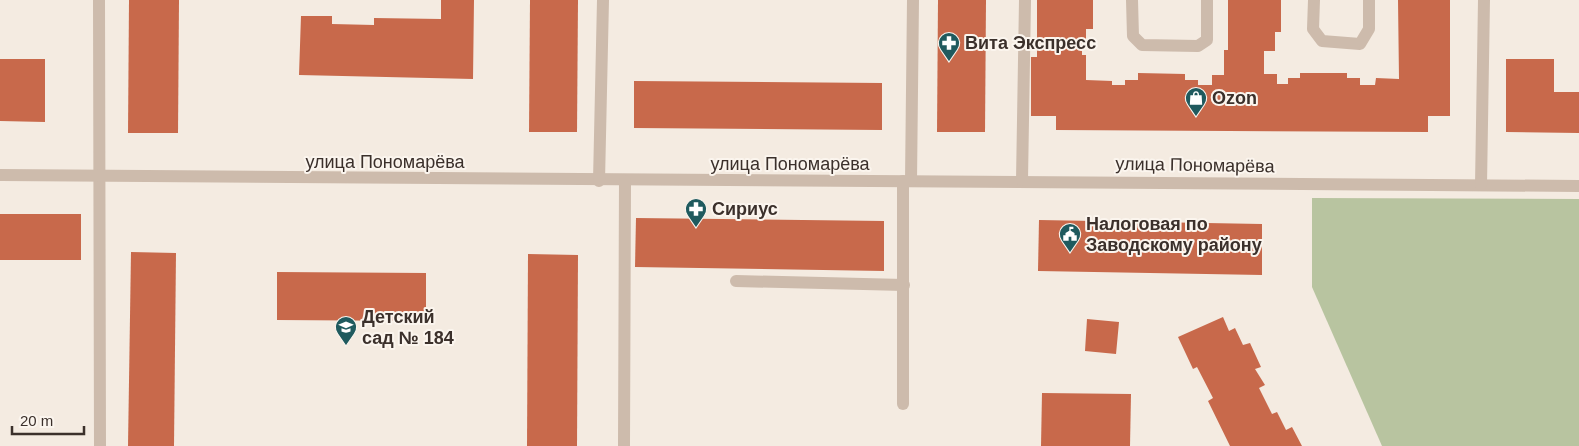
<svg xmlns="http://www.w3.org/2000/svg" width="1579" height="446" font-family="Arial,sans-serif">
  <rect width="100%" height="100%" fill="#f4ebe1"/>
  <path fill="#b8c4a0" d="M1312,198L1579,199V446H1382L1312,287Z"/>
  <g fill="#c8694b">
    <path d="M129,0H179L178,133H128Z"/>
    <path d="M441,0H474L473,79L299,75L301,16H332V24L374,25V18L441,19Z"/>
    <path d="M530,0H578L577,132H529Z"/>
    <path d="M938,0H986L985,132H937Z"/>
    <path d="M1037,0H1093V29H1086V40H1082V55H1086V80L1112,81V85H1125V80H1138V73L1185,74V80H1198V85H1212V75H1224V50H1228V0H1281V32H1275V51H1264V74H1277V84H1288V78H1300V73H1347V78H1360V85H1375L1376,78L1399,79L1398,0H1450V116H1428V132L1056,130V116H1031V57H1037Z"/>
    <path d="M0,59H45V122L0,121Z"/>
    <path d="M1506,59H1554V92H1579V133L1506,132Z"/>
    <path d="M634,81L882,83V130L634,128Z"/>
    <rect x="0" y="214" width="81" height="46"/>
    <path d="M636,218L884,221V271L635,267Z"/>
    <path d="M1039,220L1262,224V275L1038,271Z"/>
    <path d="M131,252L176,253L174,446H128Z"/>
    <path d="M528,254L578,255L577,446H527Z"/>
    <path d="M277,272L426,273V321L277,320Z"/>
    <path d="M1223,317L1229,331L1235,328L1243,345L1250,343L1261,367L1255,369L1265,385L1259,388L1272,414L1277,412L1286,430L1292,427L1302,446H1230L1208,401L1213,398L1197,367L1193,369L1178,337Z"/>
    <path d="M1087,319L1119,322L1116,354L1085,351Z"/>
    <path d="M1042,393L1131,394L1130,446H1041Z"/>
  </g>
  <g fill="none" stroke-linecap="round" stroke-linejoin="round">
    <g stroke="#cdbbac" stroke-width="12">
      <path d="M99,0L100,446"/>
      <path d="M1132,0L1133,36L1142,45L1198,46L1207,40V0"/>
      <path d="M1314,0L1313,29L1322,41L1360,44L1369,29V0"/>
      <path d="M0,175L1579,186"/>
      <path d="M1022,180L1025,0"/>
      <path d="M599,181L603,0"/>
      <path d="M911,181L913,0"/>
      <path d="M1481,185L1484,0"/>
      <path d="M736,281L904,285"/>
      <path d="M903,404V181"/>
      <path d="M624,446L625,181"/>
    </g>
  </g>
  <defs>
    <g id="pharmacy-pin" transform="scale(1.125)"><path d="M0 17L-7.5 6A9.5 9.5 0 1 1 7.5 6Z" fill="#1f5a5e" stroke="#fbf5ee"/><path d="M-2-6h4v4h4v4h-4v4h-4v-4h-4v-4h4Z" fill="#fff"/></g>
    <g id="shop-pin" transform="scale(1.125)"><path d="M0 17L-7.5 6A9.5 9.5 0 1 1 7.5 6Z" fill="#1f5a5e" stroke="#fbf5ee"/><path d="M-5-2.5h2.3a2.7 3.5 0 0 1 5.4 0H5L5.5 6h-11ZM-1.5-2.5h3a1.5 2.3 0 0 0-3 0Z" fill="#fff"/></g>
    <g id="civic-pin" transform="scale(1.125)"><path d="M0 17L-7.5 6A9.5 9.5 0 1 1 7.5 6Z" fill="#1f5a5e" stroke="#fbf5ee"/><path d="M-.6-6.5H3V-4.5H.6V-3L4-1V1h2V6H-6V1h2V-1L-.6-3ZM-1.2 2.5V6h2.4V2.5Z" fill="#fff"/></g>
    <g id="school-pin" transform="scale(1.125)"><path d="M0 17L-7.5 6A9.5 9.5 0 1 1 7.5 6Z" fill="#1f5a5e" stroke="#fbf5ee"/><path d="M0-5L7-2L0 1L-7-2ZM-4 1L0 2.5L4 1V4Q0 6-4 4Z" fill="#fff"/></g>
  </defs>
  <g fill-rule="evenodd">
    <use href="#pharmacy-pin" x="949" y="43"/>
    <use href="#shop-pin" x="1196" y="98"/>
    <use href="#pharmacy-pin" x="696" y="209"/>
    <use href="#civic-pin" x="1070" y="234"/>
    <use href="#school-pin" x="346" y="327"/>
  </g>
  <g text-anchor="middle" stroke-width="4" stroke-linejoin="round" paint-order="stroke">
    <g font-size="18" font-weight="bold" fill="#3b302b" stroke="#fbf5ee" text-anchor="start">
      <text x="965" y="49">Вита Экспресс</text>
      <text x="1212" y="104">Ozon</text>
      <text x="712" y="215">Сириус</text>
      <text x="1086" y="230">Налоговая по<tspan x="1086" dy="21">Заводскому району</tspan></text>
      <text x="362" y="323">Детский<tspan x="362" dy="21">сад № 184</tspan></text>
    </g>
    <g font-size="18" fill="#3b302b" stroke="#fbf5ee">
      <text x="385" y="168">улица Пономарёва</text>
      <text x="790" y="170">улица Пономарёва</text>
      <text transform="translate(1195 165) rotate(1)" y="6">улица Пономарёва</text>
    </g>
  </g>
  <path d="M12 426v8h72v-8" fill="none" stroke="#3b302b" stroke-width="2.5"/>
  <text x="20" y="426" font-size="15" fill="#3b302b" stroke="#fbf5ee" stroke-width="4" paint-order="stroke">20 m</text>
</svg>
